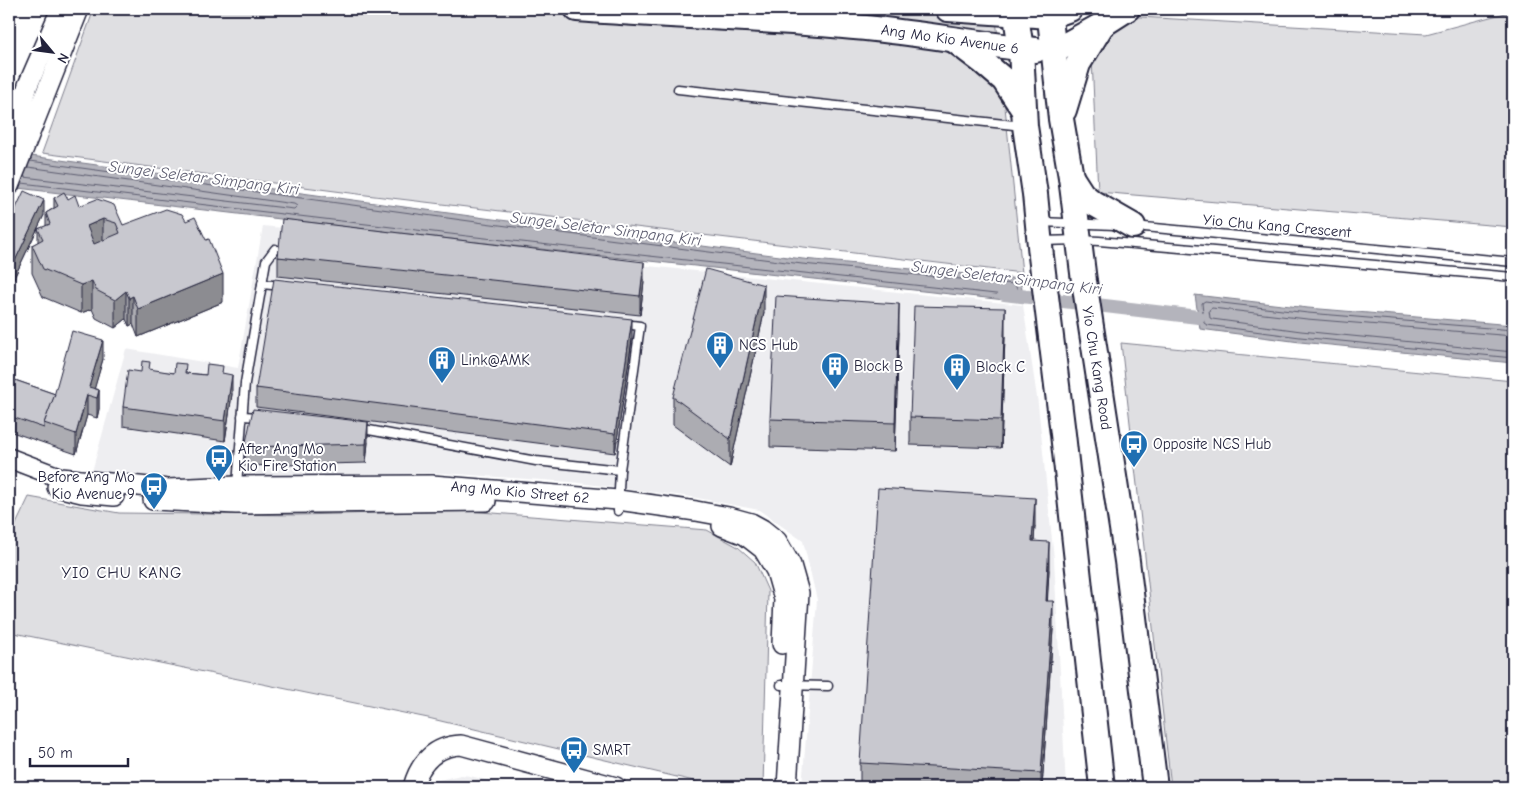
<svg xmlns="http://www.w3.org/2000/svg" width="1522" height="796" font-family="'Comic Neue',sans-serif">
  <rect width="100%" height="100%" fill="#fff"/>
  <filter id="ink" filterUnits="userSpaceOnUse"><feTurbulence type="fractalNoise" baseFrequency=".02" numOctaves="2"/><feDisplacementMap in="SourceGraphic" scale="10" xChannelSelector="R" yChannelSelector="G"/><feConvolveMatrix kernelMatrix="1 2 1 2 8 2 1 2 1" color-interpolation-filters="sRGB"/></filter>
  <g filter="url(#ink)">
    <g fill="#eeeef1">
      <path d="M263,226L1023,305L1038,404L1054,559L1066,787H802L817,600L803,541L759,510L692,497L571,482L442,473L292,476L167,483L91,475L126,349L238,368Z"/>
      <path d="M461,775L470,776L513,787H435L439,780Z"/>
    </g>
    <g fill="#dfdfe2" stroke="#80808e">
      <path d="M94,9H995L1022,273L366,195L42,153Z"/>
      <path d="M1513,11V227L1098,192L1090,14L1426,34Z"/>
      <path d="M1121,343L1513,381V787H1171Z"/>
      <path d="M29,497L119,513L297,515L468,511L707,530L738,547L755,562L768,591L763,787H719L428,718L9,632V539Z"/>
    </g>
    <g fill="#b4b4bc" stroke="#7a7a88">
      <path d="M9,153L485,218L803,259L1021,279L1023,302L467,241L9,187Z"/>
      <path d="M1195,295L1308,308L1513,325V363L1300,342L1200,329Z"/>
    </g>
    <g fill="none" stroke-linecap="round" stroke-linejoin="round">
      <g stroke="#5c5c6f" stroke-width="1">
        <path d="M24,177L294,209L297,206L294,204L28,167"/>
        <path d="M22,183L467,236L1014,296L1017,294L1016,286L1014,284L802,264L484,223L30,161"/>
        <path d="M1513,330L1308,313L1205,301L1202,303L1204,323L1207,325L1300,337L1513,358"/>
        <path d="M1513,336L1307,319L1212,308L1209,310L1210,318L1212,319L1301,331L1513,352"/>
      </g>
      <path stroke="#b4b4bc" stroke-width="14" d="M1004,294L1198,317"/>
      <g stroke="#22223b" stroke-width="11">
        <g id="service">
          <path d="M678,89L1023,126"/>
          <path d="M1040,222L1115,225"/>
          <path d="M1134,226L1513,262"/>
          <path d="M1042,241L1079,240L1099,241L1513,277"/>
          <path d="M262,284L282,286"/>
          <path d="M242,416L260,417"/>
          <path d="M358,428L536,461L620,470"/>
          <path d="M237,485L245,383L266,261L275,249"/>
          <path d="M618,511L620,470L640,326L624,324"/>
          <path d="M781,685L828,686"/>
        </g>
      </g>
      <g stroke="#22223b" stroke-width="22">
        <g id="tertiary">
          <path d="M9,149L28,85L61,9"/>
          <path d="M9,186L79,9"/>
          <path d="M9,458L61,478L168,489L237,486L432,485L618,500L696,511L729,517L751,523L762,529L777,541L791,565L799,593L787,787"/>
          <path d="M57,487L82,493L114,496"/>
          <path d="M153,500L236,504L486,501"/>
          <path d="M722,526L745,535L763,549L776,571L784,599L782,644"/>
          <path d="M413,787C420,762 435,746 461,745L616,787"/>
        </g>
      </g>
      <g stroke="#22223b" stroke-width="28">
        <g id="primary">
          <path d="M577,9C676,17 776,18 875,29C929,35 982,44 1036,50"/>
          <path d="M948,9L1050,16L1070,9"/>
          <path d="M1015,9L1021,49L1025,126L1035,194L1041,256L1063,434L1102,787"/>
          <path d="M1049,9L1061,119L1071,177L1084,281L1127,561L1155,787"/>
          <path d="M954,40L983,62L1004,80L1023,109"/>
          <path d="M1053,52L1102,25L1127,9"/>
          <path d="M1064,110L1078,64L1102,25"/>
          <path d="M1071,177L1082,194L1093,203L1133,226"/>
        </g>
      </g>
      <use href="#service" stroke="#fff" stroke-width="8"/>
      <use href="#tertiary" stroke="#fff" stroke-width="19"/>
      <use href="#primary" stroke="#fff" stroke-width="24"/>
    </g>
    <g fill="#acacb2" stroke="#22223b">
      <path d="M54,198L68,199L79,206L123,225L223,302L138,337L133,324L129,326L126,319L115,328L96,318L92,309L81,313L43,297L32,273V245L38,242V229L46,226V213L54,208Z"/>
      <path d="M44,215L13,280L9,278V223Z"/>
      <path d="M278,257L644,282L640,315L278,276Z"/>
      <path d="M764,313L730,467L673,425V397Z"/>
      <path d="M899,332L895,451L770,447V419Z"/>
      <path d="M1005,336L1001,448L910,445V417Z"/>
      <path d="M632,339L615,453L256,407V388Z"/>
      <path d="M103,359L94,389L99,390V409L97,418L87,415L76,454L9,431V378L55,394Z"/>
      <path d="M150,370L174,373H186L206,375L223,374L232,394L225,441L123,426V407L141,372Z"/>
      <path d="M368,442L366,463L245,466V447Z"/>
      <path d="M1035,526L1034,541L1049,570L1047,601L1053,629L1042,787H860V763Z"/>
    </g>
    <g fill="#8c8c91" stroke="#22223b">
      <path d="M44,200V215L13,280V265Z"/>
      <path d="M103,219V247L87,254V226Z"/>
      <path d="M644,262V282L640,315V296Z"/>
      <path d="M223,274V302L138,337V309Z"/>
      <path d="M92,281V309L81,313V285Z"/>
      <path d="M764,285V313L730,467V439Z"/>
      <path d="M126,291V319L115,328V300Z"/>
      <path d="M133,296V324L129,326V298Z"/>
      <path d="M899,304V332L895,451V423Z"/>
      <path d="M1005,308V336L1001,448V420Z"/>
      <path d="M632,319V339L615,453V434Z"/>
      <path d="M103,340V359L92,397L89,387Z"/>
      <path d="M232,375V394L225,441V421Z"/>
      <path d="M99,390V409L97,418V398Z"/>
      <path d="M87,395V415L76,454V434Z"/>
      <path d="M368,422V442L366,463V444Z"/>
      <path d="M1035,498V526L1032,569V541Z"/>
      <path d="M1049,542V570L1046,629V601Z"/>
      <path d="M1053,601V629L1042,787H1041V773Z"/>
    </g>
    <g fill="#c8c8cf" stroke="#22223b" fill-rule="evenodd">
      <path d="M24,191L44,200L13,265L9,263V223Z"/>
      <path d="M64,192L68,199L75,195L79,206L97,199L114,205L123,225L166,209L182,214L186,221L195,217L206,240L209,239L223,274L138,309L133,296L129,298L126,291L115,300L96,290L92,281L81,285L43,269L32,245L43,239L38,229L50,224L46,213L58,206L54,198ZM103,219L116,223L120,233L94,244L87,226Z"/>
      <path d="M282,219L644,262L640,296L278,257Z"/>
      <path d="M706,269L764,285L730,439L673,397Z"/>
      <path d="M274,279L632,319L615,434L256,388Z"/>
      <path d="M776,296L899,304L895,423L770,419Z"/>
      <path d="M914,306L1005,308L1001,420L910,417Z"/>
      <path d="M72,331L103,340L89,387L99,390L97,398L87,395L76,434L44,423L54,396Z"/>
      <path d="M142,361L150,362L149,369L174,373L175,363L186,364L185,373L206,375L207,364L223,366L222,373L232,375L225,421L123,407L128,370L141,372Z"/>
      <path d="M9,378L55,394L44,423V428L9,416Z"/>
      <path d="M253,409L368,422L366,444L245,447Z"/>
      <path d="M878,488L1035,498L1032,541L1049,542L1046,601H1053L1041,773L860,763Z"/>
    </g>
  </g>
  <defs>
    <g id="building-pin" transform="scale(1.4375)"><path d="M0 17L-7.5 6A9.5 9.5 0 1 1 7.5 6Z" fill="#1f6fb2" stroke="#fff"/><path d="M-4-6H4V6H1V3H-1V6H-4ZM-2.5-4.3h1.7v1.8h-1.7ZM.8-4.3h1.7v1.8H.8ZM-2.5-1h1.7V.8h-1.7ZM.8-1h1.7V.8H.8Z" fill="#fff"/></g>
    <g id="bus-pin" transform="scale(1.4375)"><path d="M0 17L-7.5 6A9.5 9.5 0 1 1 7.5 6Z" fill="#1f6fb2" stroke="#fff"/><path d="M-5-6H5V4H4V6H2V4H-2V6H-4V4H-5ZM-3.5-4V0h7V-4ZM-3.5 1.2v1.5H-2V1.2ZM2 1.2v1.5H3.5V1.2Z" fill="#fff"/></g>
  </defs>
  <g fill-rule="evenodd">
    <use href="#building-pin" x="720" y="345"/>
    <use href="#building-pin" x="442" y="360"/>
    <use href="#building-pin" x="835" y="366"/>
    <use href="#building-pin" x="957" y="367"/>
    <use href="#bus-pin" x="1134" y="444"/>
    <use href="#bus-pin" x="219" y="458"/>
    <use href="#bus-pin" x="154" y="486"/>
    <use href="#bus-pin" x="574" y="750"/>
  </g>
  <g text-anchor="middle" stroke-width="4" stroke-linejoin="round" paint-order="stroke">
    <g font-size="15" fill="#22223b" stroke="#fff">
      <text transform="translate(950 39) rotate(8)" y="5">Ang Mo Kio Avenue 6</text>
      <text transform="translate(1277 226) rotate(5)" y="5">Yio Chu Kang Crescent</text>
      <text transform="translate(1097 368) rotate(81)" y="5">Yio Chu Kang Road</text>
      <text transform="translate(520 492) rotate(5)" y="5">Ang Mo Kio Street 62</text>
    </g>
    <g font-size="15" fill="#22223b" stroke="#fff" text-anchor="start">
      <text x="739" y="350">NCS Hub</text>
      <text x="461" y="365">Link@AMK</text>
      <text x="854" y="371">Block B</text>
      <text x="976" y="372">Block C</text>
      <text x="1153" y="449">Opposite NCS Hub</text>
      <text x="238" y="454">After Ang Mo<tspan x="238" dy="17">Kio Fire Station</tspan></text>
      <text x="135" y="482" text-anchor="end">Before Ang Mo<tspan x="135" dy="17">Kio Avenue 9</tspan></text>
      <text x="593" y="755">SMRT</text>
    </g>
    <g font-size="16" font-style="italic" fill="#5c5c6f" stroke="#fff">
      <text transform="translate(204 177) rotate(7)" y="6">Sungei Seletar Simpang Kiri</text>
      <text transform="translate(606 228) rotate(7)" y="6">Sungei Seletar Simpang Kiri</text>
      <text transform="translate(1007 277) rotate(7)" y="6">Sungei Seletar Simpang Kiri</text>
    </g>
    <g font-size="16" letter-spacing="1" fill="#22223b" stroke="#fff">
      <text x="122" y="578">YIO CHU KANG</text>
    </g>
  </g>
  <rect width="1522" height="796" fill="none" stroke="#fff" stroke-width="30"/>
  <rect x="15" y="15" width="1492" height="766" fill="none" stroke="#22223b" stroke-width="2" filter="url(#ink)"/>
  <g transform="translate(52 52) rotate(119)" stroke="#ffffff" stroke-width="4" paint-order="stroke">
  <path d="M0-4L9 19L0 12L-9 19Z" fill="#22223b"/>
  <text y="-8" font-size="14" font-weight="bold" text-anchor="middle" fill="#22223b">N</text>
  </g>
  <path d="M30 758v8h98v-8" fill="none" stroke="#22223b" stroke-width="2.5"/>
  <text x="38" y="758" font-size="15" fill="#22223b" stroke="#ffffff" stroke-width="4" paint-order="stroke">50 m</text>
</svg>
